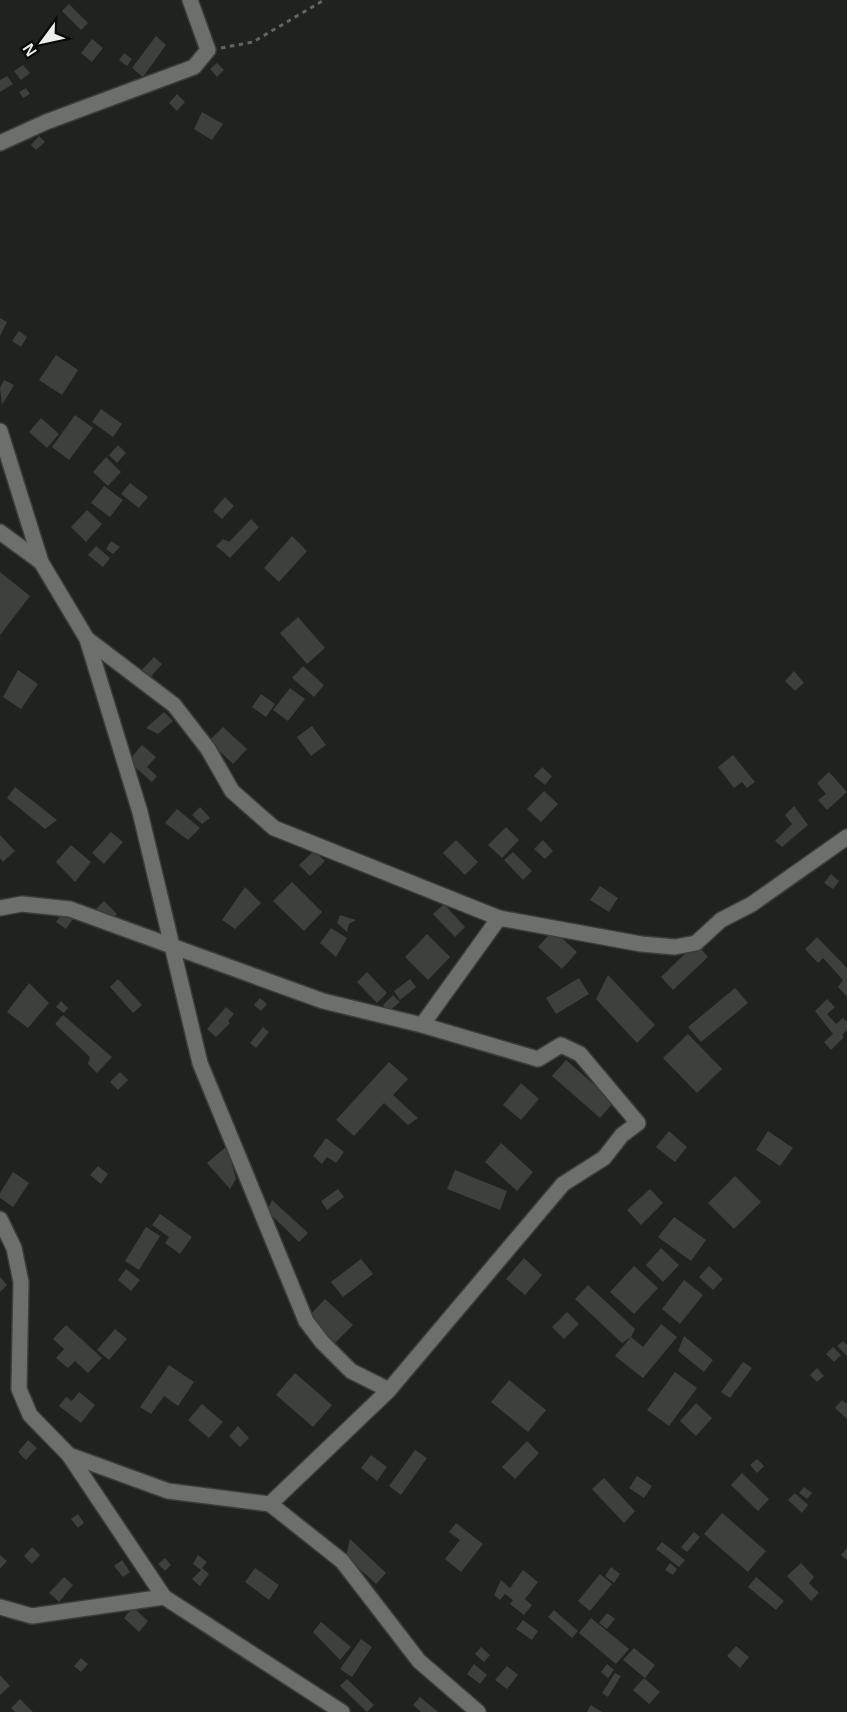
<svg xmlns="http://www.w3.org/2000/svg" width="847" height="1712" font-family="Helvetica,sans-serif">
  <rect width="100%" height="100%" fill="#1f221d"/>
  <g fill="#3d403b">
    <path d="M69,4L88,23L81,30L62,11Z"/>
    <path d="M156,36L166,45L143,77L132,68Z"/>
    <path d="M92,39L103,48L92,62L81,53Z"/>
    <path d="M124,53L132,59L127,66L119,60Z"/>
    <path d="M217,63L224,70L217,77L210,69Z"/>
    <path d="M23,65L30,73L21,80L14,71Z"/>
    <path d="M7,76L13,84L0,92V80Z"/>
    <path d="M26,88L30,94L23,98L19,92Z"/>
    <path d="M177,94L185,102L177,111L169,103Z"/>
    <path d="M202,112L223,124L212,140L194,129Z"/>
    <path d="M39,136L45,142L36,150L31,145Z"/>
    <path d="M0,318L7,322L0,336Z"/>
    <path d="M19,331L27,337L21,347L12,341Z"/>
    <path d="M56,355L78,370L62,395L39,380Z"/>
    <path d="M4,380L14,385L2,405L0,388Z"/>
    <path d="M101,409L122,424L113,437L92,422Z"/>
    <path d="M75,415L93,428L69,460L52,447Z"/>
    <path d="M41,418L59,434L47,448L29,432Z"/>
    <path d="M118,445L126,453L117,463L109,455Z"/>
    <path d="M106,457L121,472L108,486L93,472Z"/>
    <path d="M130,483L148,497L139,508L121,494Z"/>
    <path d="M104,486L123,500L110,517L91,503Z"/>
    <path d="M225,497L234,506L222,519L213,511Z"/>
    <path d="M87,510L102,524L86,542L71,527Z"/>
    <path d="M251,519L259,527L230,558L216,546L223,539L229,542Z"/>
    <path d="M292,536L307,551L279,582L264,568Z"/>
    <path d="M111,541L120,547L113,554L106,549Z"/>
    <path d="M96,546L110,558L103,567L88,555Z"/>
    <path d="M0,572L30,596L0,635Z"/>
    <path d="M298,617L325,648L307,664L280,633Z"/>
    <path d="M154,657L162,664L148,680L140,672Z"/>
    <path d="M303,666L324,685L314,697L292,678Z"/>
    <path d="M18,670L38,684L21,709L3,697Z"/>
    <path d="M794,671L804,683L795,691L785,681Z"/>
    <path d="M290,688L305,699L288,721L273,710Z"/>
    <path d="M261,694L275,704L266,717L252,707Z"/>
    <path d="M164,712L173,721L158,734L146,728Z"/>
    <path d="M312,726L326,745L311,756L297,737Z"/>
    <path d="M223,727L247,749L233,764L209,741Z"/>
    <path d="M142,745L156,757L147,767L157,776L152,782L128,761Z"/>
    <path d="M733,755L755,782L747,788L742,782L734,788L718,767Z"/>
    <path d="M542,767L552,776L545,785L534,776Z"/>
    <path d="M829,772L847,792L827,810L818,800L826,794L817,783Z"/>
    <path d="M15,787L57,820L45,829L7,798Z"/>
    <path d="M544,791L558,804L541,822L527,809Z"/>
    <path d="M794,806L808,825L782,847L775,841L792,824L785,815Z"/>
    <path d="M200,807L210,818L202,824L192,815Z"/>
    <path d="M177,809L200,828L188,840L165,823Z"/>
    <path d="M506,827L519,840L502,858L488,845Z"/>
    <path d="M111,832L123,842L104,864L92,853Z"/>
    <path d="M0,835L15,851L3,862L0,858Z"/>
    <path d="M456,840L478,862L465,875L443,853Z"/>
    <path d="M543,840L553,851L545,859L534,849Z"/>
    <path d="M71,845L91,862L75,882L56,862Z"/>
    <path d="M314,851L325,861L310,876L299,865Z"/>
    <path d="M513,852L532,871L523,880L504,860Z"/>
    <path d="M831,874L839,881L833,889L824,883Z"/>
    <path d="M292,882L322,912L304,931L273,901Z"/>
    <path d="M600,886L618,898L609,912L590,900Z"/>
    <path d="M245,887L261,903L235,929L222,920Z"/>
    <path d="M104,901L117,914L109,922L96,909Z"/>
    <path d="M444,904L465,927L455,937L433,914Z"/>
    <path d="M63,912L73,919L66,929L56,922Z"/>
    <path d="M340,915L356,920L349,924L347,932L337,923Z"/>
    <path d="M331,928L347,938L336,957L320,943Z"/>
    <path d="M553,930L577,952L562,969L538,947Z"/>
    <path d="M427,934L450,957L428,980L405,957Z"/>
    <path d="M817,937L847,968V997L838,987L843,980L823,958L818,963L805,949Z"/>
    <path d="M696,943L708,957L673,990L661,977Z"/>
    <path d="M367,972L387,993L377,1003L357,982Z"/>
    <path d="M608,975L655,1025L637,1043L596,999Z"/>
    <path d="M579,978L589,994L556,1014L546,998Z"/>
    <path d="M118,979L142,1005L133,1013L110,987Z"/>
    <path d="M410,979L416,987L400,1000L394,991Z"/>
    <path d="M29,983L49,1003L28,1028L7,1012Z"/>
    <path d="M735,988L748,1003L701,1042L688,1027Z"/>
    <path d="M393,995L400,1002L389,1011L383,1005Z"/>
    <path d="M260,998L267,1004L261,1011L254,1005Z"/>
    <path d="M827,999L835,1007L827,1014L836,1024L843,1018L847,1022V1030L842,1035L844,1037L831,1050L824,1042L833,1034L815,1011Z"/>
    <path d="M61,1001L68,1008L64,1013L56,1007Z"/>
    <path d="M226,1007L234,1014L228,1021L230,1023L216,1037L207,1029Z"/>
    <path d="M63,1015L112,1057L97,1073L88,1064L90,1057L55,1024Z"/>
    <path d="M263,1027L269,1032L256,1048L250,1043Z"/>
    <path d="M688,1034L722,1069L697,1093L663,1058Z"/>
    <path d="M566,1060L614,1102L600,1118L552,1076Z"/>
    <path d="M389,1062L408,1079L393,1095L418,1118L408,1125L384,1103L354,1136L336,1120Z"/>
    <path d="M120,1072L128,1080L118,1090L110,1082Z"/>
    <path d="M521,1083L539,1099L521,1120L503,1105Z"/>
    <path d="M669,1131L687,1147L675,1162L656,1147Z"/>
    <path d="M768,1131L793,1148L780,1166L756,1150Z"/>
    <path d="M326,1138L344,1152L336,1163L327,1157L322,1164L313,1156Z"/>
    <path d="M501,1143L533,1172L517,1191L485,1162Z"/>
    <path d="M227,1146L236,1179L230,1189L207,1163Z"/>
    <path d="M98,1166L108,1174L101,1184L90,1175Z"/>
    <path d="M455,1170L507,1191L500,1210L447,1189Z"/>
    <path d="M13,1172L29,1183L13,1207L0,1198V1193Z"/>
    <path d="M735,1176L761,1202L734,1229L708,1203Z"/>
    <path d="M338,1189L344,1197L327,1210L321,1201Z"/>
    <path d="M650,1189L663,1203L641,1225L627,1210Z"/>
    <path d="M272,1200L308,1233L299,1242L267,1211Z"/>
    <path d="M160,1214L192,1237L180,1254L165,1243L169,1237L152,1225Z"/>
    <path d="M674,1217L706,1240L691,1261L658,1237Z"/>
    <path d="M146,1227L160,1236L139,1270L125,1261Z"/>
    <path d="M661,1248L679,1265L663,1282L646,1265Z"/>
    <path d="M524,1258L542,1275L525,1295L506,1279Z"/>
    <path d="M361,1259L373,1274L343,1297L331,1282Z"/>
    <path d="M634,1266L658,1288L634,1314L610,1292Z"/>
    <path d="M709,1266L723,1279L713,1290L699,1277Z"/>
    <path d="M126,1269L140,1280L131,1291L118,1280Z"/>
    <path d="M0,1277L7,1285L0,1292Z"/>
    <path d="M684,1280L703,1295L680,1324L662,1309Z"/>
    <path d="M588,1285L635,1329L631,1337L643,1347L661,1324L677,1337L643,1378L615,1356L631,1337L622,1343L575,1299Z"/>
    <path d="M325,1299L353,1325L335,1343L308,1317Z"/>
    <path d="M567,1312L579,1324L564,1339L552,1327Z"/>
    <path d="M66,1325L102,1358L88,1373L75,1361L68,1368L56,1358L64,1349L53,1339Z"/>
    <path d="M115,1329L127,1339L109,1360L97,1350Z"/>
    <path d="M684,1336L713,1360L704,1372L678,1351Z"/>
    <path d="M843,1341L847,1345V1356L837,1346Z"/>
    <path d="M833,1347L841,1355L834,1362L826,1354Z"/>
    <path d="M743,1362L752,1368L730,1398L721,1392Z"/>
    <path d="M169,1365L194,1382L178,1406L164,1396L151,1414L140,1407Z"/>
    <path d="M817,1368L824,1376L817,1382L810,1375Z"/>
    <path d="M675,1372L697,1388L669,1426L647,1410Z"/>
    <path d="M295,1373L332,1405L313,1427L276,1395Z"/>
    <path d="M509,1380L546,1410L528,1432L491,1402Z"/>
    <path d="M79,1392L95,1405L81,1423L59,1406L66,1397L72,1401Z"/>
    <path d="M842,1400L847,1404V1419L835,1408Z"/>
    <path d="M696,1403L712,1418L696,1436L680,1421Z"/>
    <path d="M202,1404L223,1422L209,1438L188,1420Z"/>
    <path d="M238,1426L249,1438L240,1447L229,1436Z"/>
    <path d="M28,1440L37,1448L26,1460L18,1452Z"/>
    <path d="M527,1441L539,1453L515,1479L502,1467Z"/>
    <path d="M415,1450L427,1458L401,1495L389,1486Z"/>
    <path d="M371,1455L387,1467L377,1481L361,1468Z"/>
    <path d="M757,1459L764,1466L757,1473L750,1465Z"/>
    <path d="M742,1473L769,1499L758,1511L731,1485Z"/>
    <path d="M637,1476L652,1486L644,1498L629,1488Z"/>
    <path d="M604,1478L635,1511L624,1523L592,1489Z"/>
    <path d="M804,1487L812,1493L807,1499L799,1493Z"/>
    <path d="M795,1493L808,1505L802,1513L788,1500Z"/>
    <path d="M722,1513L766,1551L748,1572L704,1534Z"/>
    <path d="M78,1514L84,1523L78,1528L71,1519Z"/>
    <path d="M456,1523L483,1544L461,1572L445,1559L460,1540L449,1532Z"/>
    <path d="M694,1532L700,1537L687,1552L681,1547Z"/>
    <path d="M350,1539L386,1573L376,1584L346,1556Z"/>
    <path d="M662,1542L685,1560L679,1567L656,1549Z"/>
    <path d="M32,1547L40,1555L32,1564L24,1556Z"/>
    <path d="M847,1548V1560L841,1555Z"/>
    <path d="M0,1555L7,1561L0,1569Z"/>
    <path d="M198,1555L207,1562L202,1568L209,1574L200,1586L192,1579L201,1570L193,1564Z"/>
    <path d="M165,1558L171,1565L165,1571L158,1564Z"/>
    <path d="M122,1560L130,1572L123,1577L114,1566Z"/>
    <path d="M670,1563L677,1569L673,1575L665,1570Z"/>
    <path d="M801,1563L814,1577L809,1583L819,1593L811,1601L787,1576Z"/>
    <path d="M611,1567L620,1574L614,1583L605,1576Z"/>
    <path d="M255,1568L279,1585L269,1600L245,1582Z"/>
    <path d="M523,1570L538,1582L525,1599L532,1605L524,1615L510,1604L513,1600L505,1594L500,1600L494,1595L501,1580L510,1588Z"/>
    <path d="M600,1574L612,1584L590,1611L578,1601Z"/>
    <path d="M64,1577L73,1585L59,1602L49,1593Z"/>
    <path d="M756,1577L784,1601L776,1610L748,1587Z"/>
    <path d="M133,1607L148,1621L139,1632L124,1618Z"/>
    <path d="M554,1610L578,1631L572,1638L548,1617Z"/>
    <path d="M607,1613L615,1619L607,1629L599,1623Z"/>
    <path d="M591,1618L629,1649L616,1664L579,1633Z"/>
    <path d="M523,1620L538,1631L532,1640L516,1629Z"/>
    <path d="M321,1622L351,1647L340,1660L313,1632Z"/>
    <path d="M361,1639L372,1647L352,1677L340,1669Z"/>
    <path d="M736,1646L749,1657L740,1668L727,1656Z"/>
    <path d="M481,1647L490,1655L484,1662L475,1654Z"/>
    <path d="M634,1648L655,1665L645,1678L623,1660Z"/>
    <path d="M81,1658L88,1664L81,1672L74,1666Z"/>
    <path d="M474,1664L487,1675L480,1684L467,1674Z"/>
    <path d="M607,1664L614,1670L608,1678L601,1672Z"/>
    <path d="M507,1666L518,1675L507,1689L495,1680Z"/>
    <path d="M615,1673L621,1676L608,1697L602,1693Z"/>
    <path d="M0,1675L10,1686L0,1695Z"/>
    <path d="M644,1678L660,1692L649,1704L633,1690Z"/>
    <path d="M347,1679L374,1705L367,1712L340,1686Z"/>
    <path d="M420,1697L438,1712H421L413,1705Z"/>
    <path d="M20,1699L33,1712H15L11,1708Z"/>
    <path d="M591,1705L602,1712H587Z"/>
  </g>
  <g fill="none" stroke-linecap="round" stroke-linejoin="round">
    <g stroke="#3b3d3a" stroke-width="18">
      <g id="minor">
        <path d="M0,143L46,122L194,67L208,50L190,0"/>
        <path d="M0,431L41,562L87,639L140,812L200,1063L306,1321L322,1342L351,1371L389,1390"/>
        <path d="M0,532L41,562"/>
        <path d="M87,639L174,705L208,749L232,791L274,828L499,918L641,944L675,947L696,943L721,920L752,904L847,837"/>
        <path d="M0,908L22,904L70,909L323,1001L422,1025L538,1059L561,1045L580,1054L638,1123L622,1135L604,1158L563,1184L389,1390L270,1504"/>
        <path d="M422,1025L499,918"/>
        <path d="M0,1219L14,1248L21,1282L19,1389L30,1415L69,1455L168,1491L270,1504L342,1561L419,1661L478,1712"/>
        <path d="M69,1455L164,1597L342,1712"/>
        <path d="M0,1607L32,1616L164,1597"/>
      </g>
    </g>
    <path stroke="#626561" stroke-width="3" stroke-dasharray="4.5 4.5" stroke-linecap="butt" d="M221,48L253,42L324,0"/>
    <use href="#minor" stroke="#6c6f6a" stroke-width="15"/>
  </g>
  <g transform="translate(42 42) rotate(237)" stroke="#0a0b09" stroke-width="4.5" paint-order="stroke">
  <path d="M0-4.5L10 22L0 15L-10 22Z" fill="#eceeeb"/>
  <text y="-9" font-size="16" font-weight="bold" text-anchor="middle" fill="#eceeeb">N</text>
  </g>
</svg>
